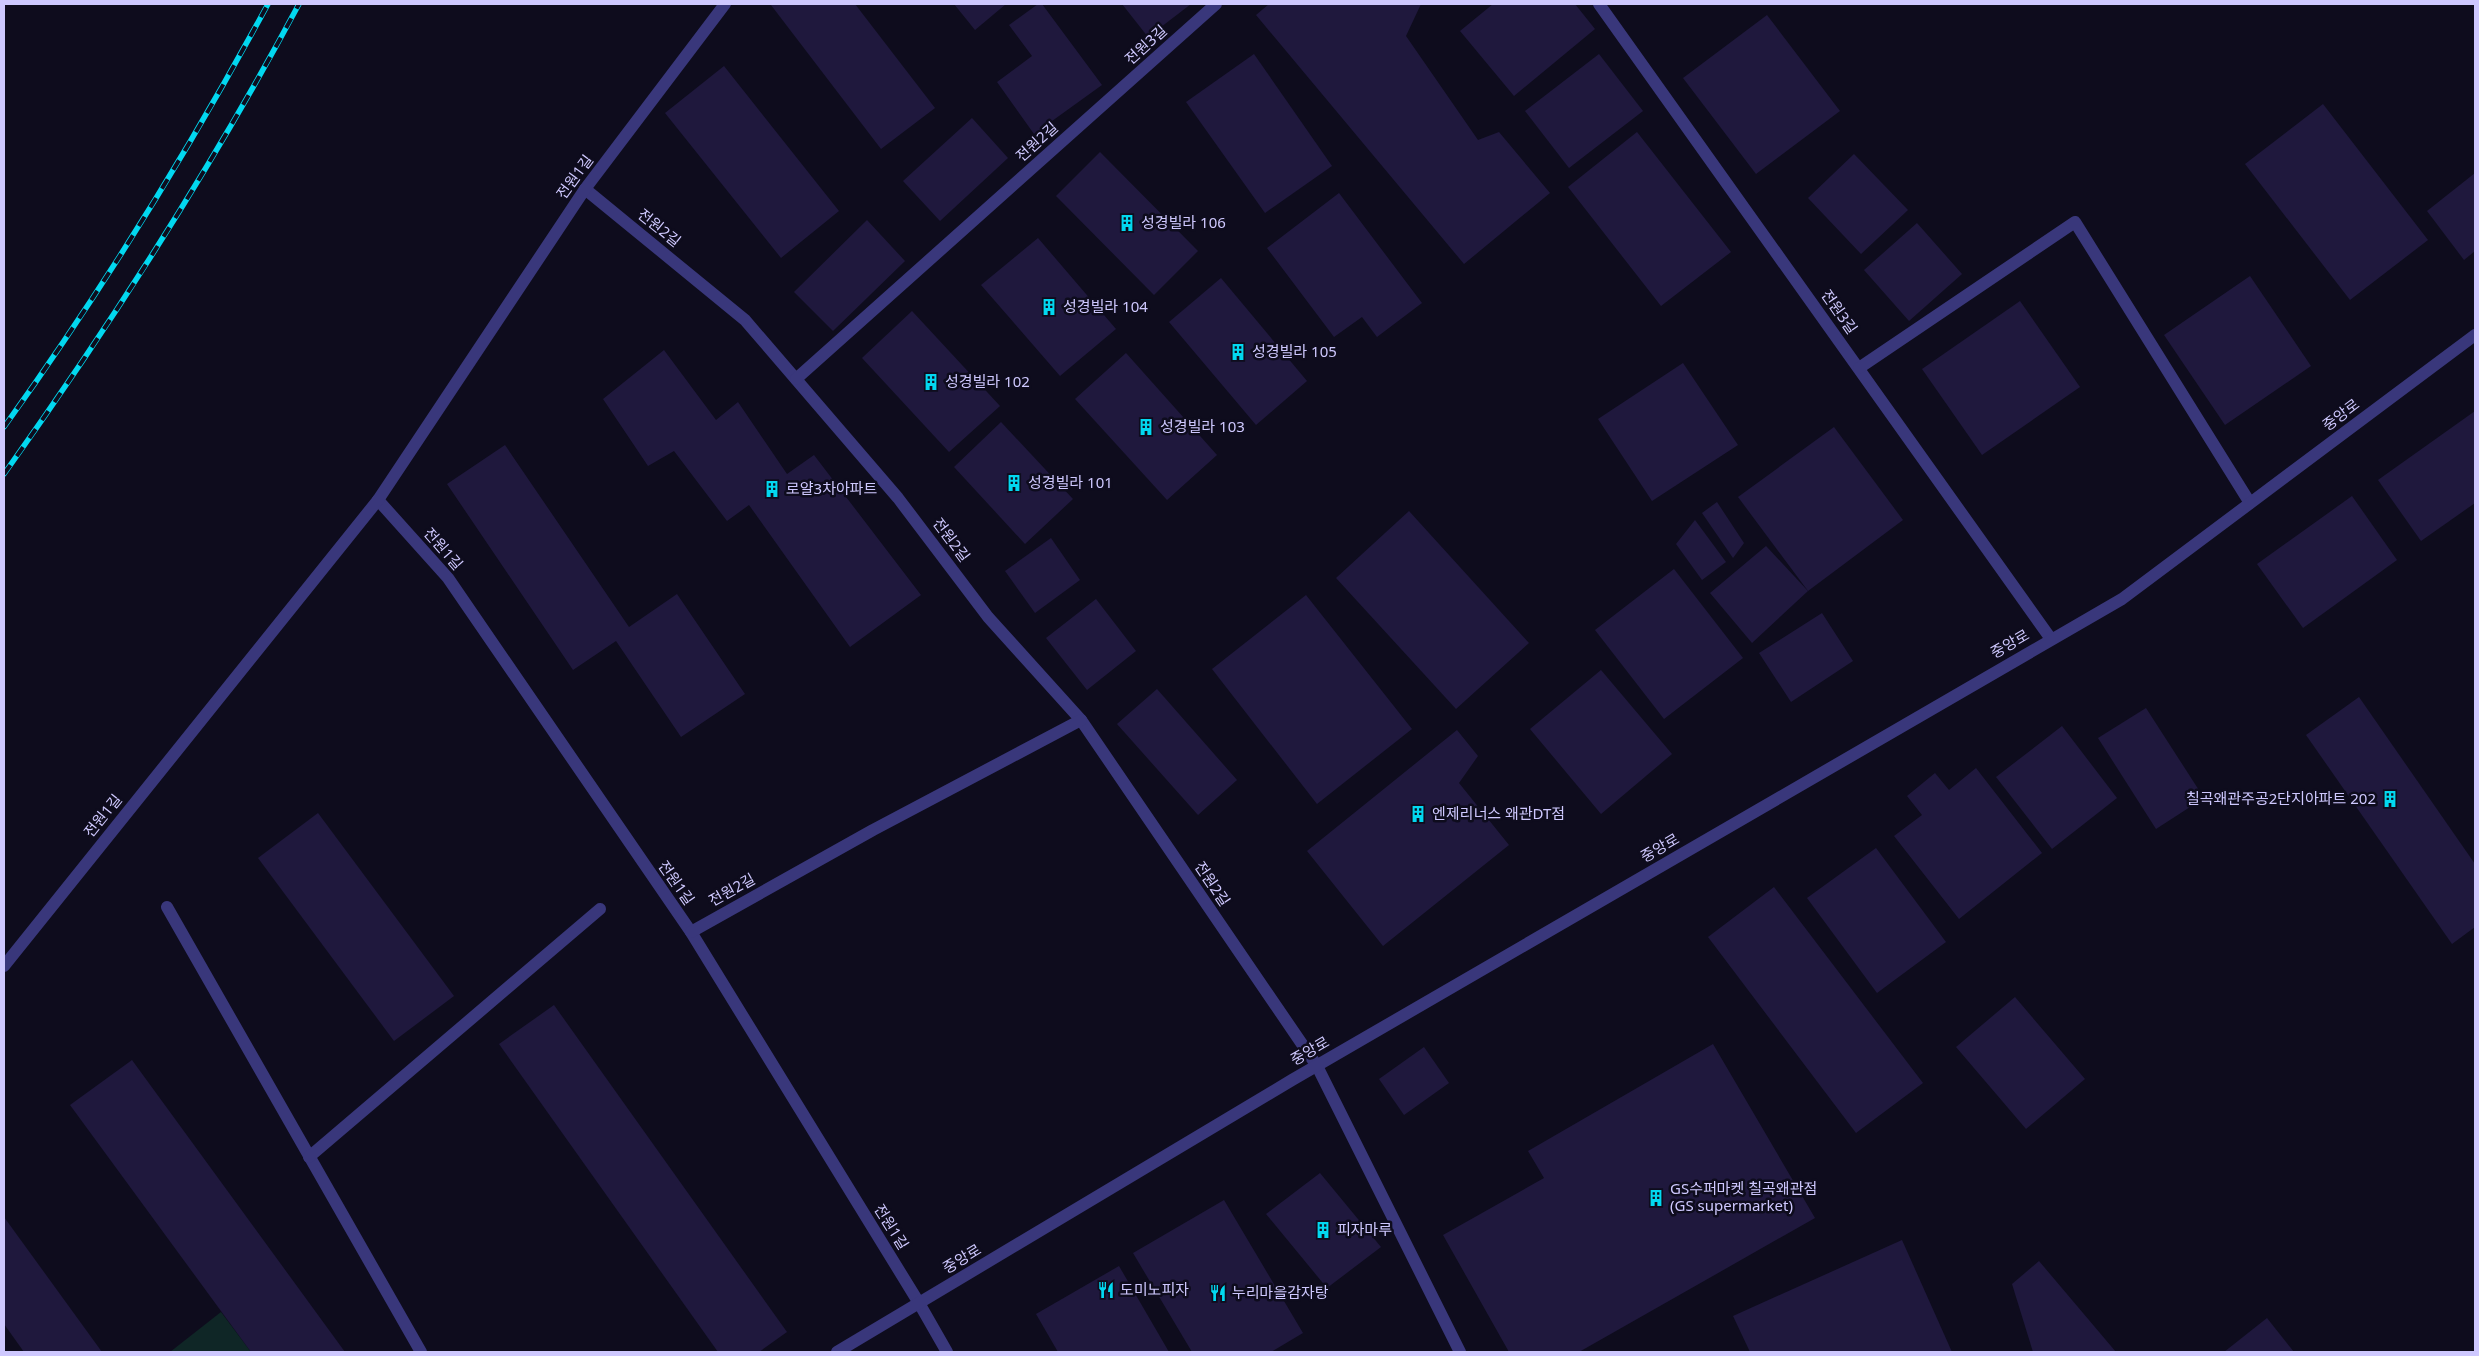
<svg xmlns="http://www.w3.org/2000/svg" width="2479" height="1356" font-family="'Noto Sans','Noto Sans KR',sans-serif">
  <rect width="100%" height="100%" fill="#0e0c1d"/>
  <path fill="#0f2626" d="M221,1312L251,1352H170Z"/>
  <g fill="#1f183d">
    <path d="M773,4H855L935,108L881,149L771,5Z"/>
    <path d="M954,4H1006L975,30Z"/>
    <path d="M1038,4H1042L1102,85L1034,134L997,82L1032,56L1009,25Z"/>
    <path d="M1122,4H1191L1148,37Z"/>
    <path d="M1269,4H1421L1406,36L1478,140L1499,132L1550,193L1464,264L1256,15Z"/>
    <path d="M1493,4H1575L1595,29L1514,96L1460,31Z"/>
    <path d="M1767,15L1840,111L1756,174L1683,78Z"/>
    <path d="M1254,54L1332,166L1265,213L1186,102Z"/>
    <path d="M1599,54L1643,111L1569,168L1525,111Z"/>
    <path d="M724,66L839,211L781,258L665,113Z"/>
    <path d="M2323,104L2428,240L2350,300L2245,164Z"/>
    <path d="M972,118L1008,158L940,221L903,181Z"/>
    <path d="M1637,132L1731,252L1661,306L1568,187Z"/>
    <path d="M1100,152L1198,251L1154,295L1056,196Z"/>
    <path d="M1854,154L1908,210L1861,254L1808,198Z"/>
    <path d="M2475,173V251L2464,260L2427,211Z"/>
    <path d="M1339,193L1422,303L1377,337L1362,317L1334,337L1267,248Z"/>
    <path d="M867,220L905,261L833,331L794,292Z"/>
    <path d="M1917,223L1962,274L1909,321L1864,270Z"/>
    <path d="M1038,238L1116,329L1060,376L981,285Z"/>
    <path d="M2250,276L2311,366L2225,425L2164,335Z"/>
    <path d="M1221,278L1307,381L1256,425L1169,322Z"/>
    <path d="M2020,301L2080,387L1982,455L1922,369Z"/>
    <path d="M912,311L1000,406L949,452L862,358Z"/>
    <path d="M664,350L716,420L738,402L787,474L814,455L921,595L850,647L749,505L727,521L674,451L648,466L603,399Z"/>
    <path d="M1126,353L1217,455L1167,500L1075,399Z"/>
    <path d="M1683,363L1738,445L1652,501L1598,419Z"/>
    <path d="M2475,411V503L2421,541L2378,480Z"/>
    <path d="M1001,422L1073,499L1025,544L954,467Z"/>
    <path d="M1834,427L1903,520L1808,591L1738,497Z"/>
    <path d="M505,445L629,627L677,594L745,694L681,737L616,641L573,670L447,484Z"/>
    <path d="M2352,496L2397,560L2303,628L2257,564Z"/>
    <path d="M1717,502L1744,543L1733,558L1702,513Z"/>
    <path d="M1409,511L1529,643L1456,709L1336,578Z"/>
    <path d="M1695,520L1726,562L1702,580L1676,544Z"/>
    <path d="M1051,538L1080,580L1035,613L1005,571Z"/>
    <path d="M1766,546L1808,591L1752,643L1710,593Z"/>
    <path d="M1674,569L1743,658L1664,719L1595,630Z"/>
    <path d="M1306,595L1412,729L1317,804L1212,669Z"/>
    <path d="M1096,599L1136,651L1087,690L1046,638Z"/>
    <path d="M1822,613L1853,661L1791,702L1759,653Z"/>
    <path d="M1601,670L1672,754L1601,814L1530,729Z"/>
    <path d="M1157,689L1237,780L1198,815L1117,724Z"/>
    <path d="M2359,697L2475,864V927L2452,944L2306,735Z"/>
    <path d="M2146,708L2204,798L2156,829L2098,738Z"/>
    <path d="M2062,726L2117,798L2052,849L1996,777Z"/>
    <path d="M1457,730L1478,756L1459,783L1509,845L1383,946L1307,851Z"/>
    <path d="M1976,768L2042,853L1959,919L1894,836L1922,815L1907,796L1935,773L1949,790Z"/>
    <path d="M318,813L454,996L394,1041L258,858Z"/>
    <path d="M1876,848L1946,942L1877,993L1807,898Z"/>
    <path d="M1774,887L1923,1083L1856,1133L1708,937Z"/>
    <path d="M2015,997L2085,1079L2026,1129L1956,1047Z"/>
    <path d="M554,1005L787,1332L759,1352H718L499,1044Z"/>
    <path d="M1713,1044L1815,1218L1579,1352H1509L1443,1235L1544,1178L1528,1151Z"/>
    <path d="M1424,1047L1449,1083L1404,1115L1379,1079Z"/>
    <path d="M132,1060L345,1352H251L70,1105Z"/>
    <path d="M1320,1173L1381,1247L1327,1288L1266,1214Z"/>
    <path d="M1224,1200L1303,1333L1271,1352H1192L1133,1253Z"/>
    <path d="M4,1217L102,1352H24L4,1324Z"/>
    <path d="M1902,1240L1952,1352H1750L1733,1316Z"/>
    <path d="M2039,1261L2116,1352H2033L2012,1284Z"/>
    <path d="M1119,1266L1169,1352H1058L1036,1314Z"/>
    <path d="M2267,1318L2294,1352H2224Z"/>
  </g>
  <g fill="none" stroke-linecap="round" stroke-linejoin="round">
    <g stroke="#39377b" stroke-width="12">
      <path d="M1599,4L2051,639"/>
      <path d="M585,189L745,320L898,498L988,617L1081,720L1317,1066L1460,1352"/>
      <path d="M1859,368L2075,222L2250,503"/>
      <path d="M796,379L1216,4"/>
      <path d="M378,500L448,578L691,932L919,1303L947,1352"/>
      <path d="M167,907L421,1352"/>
      <path d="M691,932L873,830L1081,720"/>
      <path d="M4,966L378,500L585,189L725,4"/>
      <path d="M309,1157L600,909"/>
    </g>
    <path stroke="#39377b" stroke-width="12" d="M837,1352L1292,1080L2122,599L2475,335"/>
    <g stroke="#02d8f0" stroke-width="5.5">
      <g id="rail">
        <path d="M4,427C101,292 189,150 268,4"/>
        <path d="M4,474C111,324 212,167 299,4"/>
      </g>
    </g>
    <use href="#rail" stroke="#0e0c1d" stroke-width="4" stroke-dasharray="11" stroke-linecap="butt"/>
  </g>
  <defs>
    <g id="building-bare" transform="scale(1.35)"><path d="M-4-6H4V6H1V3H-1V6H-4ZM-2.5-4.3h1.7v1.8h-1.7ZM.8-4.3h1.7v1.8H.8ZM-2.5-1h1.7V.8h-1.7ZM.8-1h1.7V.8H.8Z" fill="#02d8f0" stroke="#0e0c1d" stroke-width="2.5" paint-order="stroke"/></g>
    <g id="restaurant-bare" transform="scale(1.35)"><path d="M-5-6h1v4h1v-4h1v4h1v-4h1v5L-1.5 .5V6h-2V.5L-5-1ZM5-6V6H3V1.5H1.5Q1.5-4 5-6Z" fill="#02d8f0" stroke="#0e0c1d" stroke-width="2.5" paint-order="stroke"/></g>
  </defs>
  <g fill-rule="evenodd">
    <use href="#building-bare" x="1127" y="223"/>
    <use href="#building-bare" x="1049" y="307"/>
    <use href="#building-bare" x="1238" y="352"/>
    <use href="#building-bare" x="931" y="382"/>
    <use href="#building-bare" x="1146" y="427"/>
    <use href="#building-bare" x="1014" y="483"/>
    <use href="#building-bare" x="772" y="489"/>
    <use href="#building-bare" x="2390" y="799"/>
    <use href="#building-bare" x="1418" y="814"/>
    <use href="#building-bare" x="1656" y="1198"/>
    <use href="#building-bare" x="1323" y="1230"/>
    <use href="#restaurant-bare" x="1106" y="1290"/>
    <use href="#restaurant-bare" x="1218" y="1293"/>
  </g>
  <g text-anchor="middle" stroke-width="5" stroke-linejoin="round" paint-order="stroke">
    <g font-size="15" fill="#cec8fe" stroke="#0e0c1d">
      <text transform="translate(1146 45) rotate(-42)" y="5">전원3길</text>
      <text transform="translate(1037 142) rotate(-42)" y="5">전원2길</text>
      <text transform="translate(575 177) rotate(-54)" y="5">전원1길</text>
      <text transform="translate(659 228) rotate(39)" y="5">전원2길</text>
      <text transform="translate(1839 312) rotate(55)" y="5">전원3길</text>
      <text transform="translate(2341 415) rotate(-37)" y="5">중앙로</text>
      <text transform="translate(951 540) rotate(53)" y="5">전원2길</text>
      <text transform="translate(443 549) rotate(49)" y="5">전원1길</text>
      <text transform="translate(2010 644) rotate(-30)" y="5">중앙로</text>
      <text transform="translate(103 816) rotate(-51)" y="5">전원1길</text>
      <text transform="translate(1660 848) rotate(-30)" y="5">중앙로</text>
      <text transform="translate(676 883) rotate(55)" y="5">전원1길</text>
      <text transform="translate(1212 884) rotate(56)" y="5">전원2길</text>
      <text transform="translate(732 890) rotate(-29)" y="5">전원2길</text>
      <text transform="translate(1310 1051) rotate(-30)" y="5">중앙로</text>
      <text transform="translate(891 1227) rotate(58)" y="5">전원1길</text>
      <text transform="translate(962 1259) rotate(-31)" y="5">중앙로</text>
    </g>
    <g font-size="15" fill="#cec8fe" stroke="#0e0c1d" text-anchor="start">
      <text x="1141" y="228">성경빌라 106</text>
      <text x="1063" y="312">성경빌라 104</text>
      <text x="1252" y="357">성경빌라 105</text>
      <text x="945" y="387">성경빌라 102</text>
      <text x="1160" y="432">성경빌라 103</text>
      <text x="1028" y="488">성경빌라 101</text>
      <text x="786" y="494">로얄3차아파트</text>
      <text x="2376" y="804" text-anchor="end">칠곡왜관주공2단지아파트 202</text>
      <text x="1432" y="819">엔제리너스 왜관DT점</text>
      <text x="1670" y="1194">GS수퍼마켓 칠곡왜관점<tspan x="1670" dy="17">(GS supermarket)</tspan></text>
      <text x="1337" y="1235">피자마루</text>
      <text x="1120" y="1295">도미노피자</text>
      <text x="1232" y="1298">누리마을감자탕</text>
    </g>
  </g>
  <rect width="2479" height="1356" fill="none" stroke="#cec8fe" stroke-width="10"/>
</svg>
